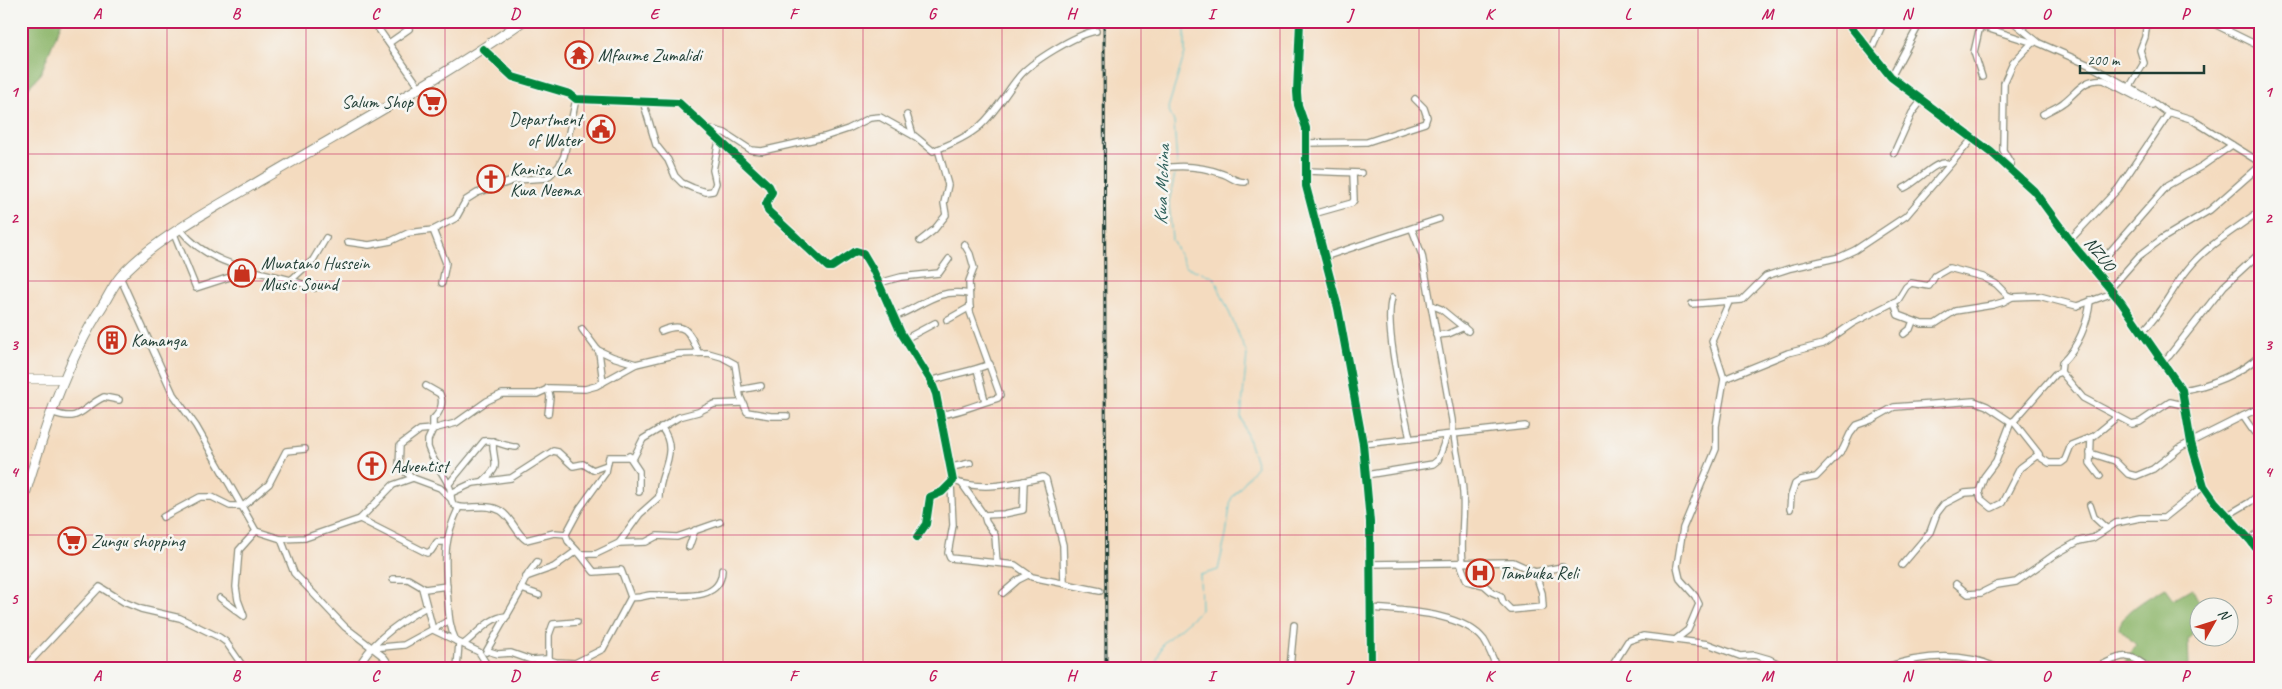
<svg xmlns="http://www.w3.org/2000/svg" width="2282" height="689" font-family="Caveat,sans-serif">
  <rect width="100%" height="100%" fill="#f6f6f2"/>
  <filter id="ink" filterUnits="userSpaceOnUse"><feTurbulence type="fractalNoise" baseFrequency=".02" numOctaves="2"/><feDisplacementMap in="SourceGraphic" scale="10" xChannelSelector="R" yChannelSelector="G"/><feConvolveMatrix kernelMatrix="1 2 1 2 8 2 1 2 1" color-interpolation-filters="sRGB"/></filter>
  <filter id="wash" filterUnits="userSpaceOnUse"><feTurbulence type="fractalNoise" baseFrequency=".0096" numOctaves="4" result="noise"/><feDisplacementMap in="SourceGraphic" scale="20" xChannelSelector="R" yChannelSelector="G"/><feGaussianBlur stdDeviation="1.12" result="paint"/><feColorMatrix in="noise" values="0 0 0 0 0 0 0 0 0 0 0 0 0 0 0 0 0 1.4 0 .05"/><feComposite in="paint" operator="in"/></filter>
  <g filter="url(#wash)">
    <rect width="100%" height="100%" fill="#f4dbbf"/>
    <g fill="#8fb76d" stroke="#577a50">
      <path d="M21,21H62L40,75L21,95Z"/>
      <path d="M2165,588L2173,599L2192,588L2201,606H2200L2199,628L2188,639L2189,668H2124L2123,665L2136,645L2119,628C2121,613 2152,595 2165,588Z"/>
    </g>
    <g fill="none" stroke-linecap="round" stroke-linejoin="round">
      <g stroke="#56c4cc" stroke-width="1">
        <path d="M1177,165L1174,122L1168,108L1185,53V21"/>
        <path d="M1154,668L1163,643L1201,610L1200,575L1218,570L1226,535L1231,499L1257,466L1241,417L1247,354L1214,277L1186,267L1172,240L1169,202L1176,169"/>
      </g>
    </g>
  </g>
  <g filter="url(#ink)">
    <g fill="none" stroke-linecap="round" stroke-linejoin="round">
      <g stroke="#8a8c7a" stroke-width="8">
        <g id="minor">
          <path d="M373,21L420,88"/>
          <path d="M1300,21L1297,92L1298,105L1306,128V186L1338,308L1363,444L1370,522L1371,668"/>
          <path d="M1846,21L1891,77L1991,152L2034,191L2075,247L2121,302L2182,390L2191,443L2204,486L2215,502L2250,540L2261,555"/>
          <path d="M1964,21L2034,43"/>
          <path d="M2012,21L2039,43L2089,65L2146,97L2165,111L2191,119L2261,163"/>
          <path d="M2208,21L2261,47"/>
          <path d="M1980,26L1974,52L1982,77"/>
          <path d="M2227,29L2235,21"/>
          <path d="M389,43L409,29"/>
          <path d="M483,49L513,77L570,94L576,99L679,103L769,186L772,192L766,204L768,211L828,267H832L856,251L863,253L873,270L901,333L931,381L936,394L953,481L942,492L930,497L926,524L917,537"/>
          <path d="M1870,53L1884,21"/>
          <path d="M1891,77L1921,21"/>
          <path d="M2129,88L2144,63L2140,50L2145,37L2147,21"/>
          <path d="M643,101L656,145L668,160L675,176L682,183L693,188L706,192L713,191L716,183L713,170L719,141"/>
          <path d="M2043,114C2050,110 2058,107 2064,102C2078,91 2084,78 2104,80L2152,105"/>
          <path d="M907,115L913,135"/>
          <path d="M707,128L725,133L751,150L762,151L824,137L848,129L870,118L880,117L916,137L933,151C949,145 966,138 980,126C996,112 1005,94 1018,78C1030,62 1077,34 1096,31"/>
          <path d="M1306,143L1367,142L1425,123L1427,117L1424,108L1415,99"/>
          <path d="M1894,153L1912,113L1922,100"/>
          <path d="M1163,168C1182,165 1204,167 1223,174C1232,177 1234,182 1245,182"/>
          <path d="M2011,170V164L2003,150L2004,83L2013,63L2032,43"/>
          <path d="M1306,171L1361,173"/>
          <path d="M1904,188C1918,182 1937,158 1949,164"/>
          <path d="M1313,214L1352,203L1354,200L1353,173"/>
          <path d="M1412,229L1422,255L1452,420L1453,434"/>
          <path d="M181,230C207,264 253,270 291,280L313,260L326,238"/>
          <path d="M433,230L446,263L442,283"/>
          <path d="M174,234L196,288L230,277L239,268"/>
          <path d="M2070,240L2118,189L2169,113"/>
          <path d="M920,241L934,230L946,215L944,203L948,185L938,149"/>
          <path d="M348,242L369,245L391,241L408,233L433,230L456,218L466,200L477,193L515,180L547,178L559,166L564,156L576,99"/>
          <path d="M1324,257L1439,219"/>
          <path d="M2094,270L2168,185L2202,166L2232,145"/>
          <path d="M120,277L173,394L196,426L256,531L281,539L305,538L360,519L393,485L413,478L399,467L400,445L420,430L433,429V419C440,413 444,403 440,394L426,386"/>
          <path d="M291,280L315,288"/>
          <path d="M879,283L901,277L939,273L949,259"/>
          <path d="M2110,289L2139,256L2163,238L2210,210L2261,165"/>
          <path d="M1392,298C1383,325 1404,408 1410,439"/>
          <path d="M1894,302L1898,315L1922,324H1935L1955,311L1993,305L2003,302L2012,297"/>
          <path d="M1692,304L1742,300L1766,276L1791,268L1840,257L1855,250L1906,216L1973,138"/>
          <path d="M1431,305L1441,309L1468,331"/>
          <path d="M894,317C923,306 936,288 969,294"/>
          <path d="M947,320L970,307"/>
          <path d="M582,329L599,352L603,382"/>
          <path d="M661,331C685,321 689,331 698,352"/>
          <path d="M2142,332C2163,312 2170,291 2188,269C2207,245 2236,229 2261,210"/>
          <path d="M1904,334L1910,329L1913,321"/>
          <path d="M1436,335L1448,334L1464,327"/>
          <path d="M905,339L935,323"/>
          <path d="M598,350L613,357L636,364"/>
          <path d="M2161,363L2169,356L2224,286L2261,252"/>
          <path d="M977,369L985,401"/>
          <path d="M2061,372L2062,363C2078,347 2088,323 2090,301"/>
          <path d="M1724,379L1788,353L1823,344L1853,323L1898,300L1906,287L1911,283L1929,286L1935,276L1949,268L1983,277L1996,284L2007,295L2012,297L2039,296L2077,306L2113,293"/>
          <path d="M931,381C951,374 971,372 990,364"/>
          <path d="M739,390L761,386"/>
          <path d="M2182,390C2206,387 2244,373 2261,354"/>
          <path d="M52,412C81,424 82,407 104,397L119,400"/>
          <path d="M548,414L550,397L548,388"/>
          <path d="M940,414C954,415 982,402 998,398L1000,395L970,312L969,281L974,268L970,254L964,244"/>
          <path d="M2243,416L2254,432L2261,435"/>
          <path d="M2011,422L1996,461L1984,477L1979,492L1981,499L1992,508L2002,503L2020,468L2039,454L2013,421"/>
          <path d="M1454,434C1456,454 1462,473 1463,492C1465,517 1460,539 1463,563"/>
          <path d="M2091,438L2090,463L2100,476"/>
          <path d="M1363,444L1525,426"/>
          <path d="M2090,453L2115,461L2128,474L2136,476L2153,469L2181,447L2261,407"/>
          <path d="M629,456L639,471V492"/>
          <path d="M2038,456L2049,463H2061L2065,460L2071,445L2094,436L2117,417"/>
          <path d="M952,467L970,463"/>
          <path d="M1366,475L1433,464L1438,460L1447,435"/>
          <path d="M413,478L440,488L451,499"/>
          <path d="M953,481C983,491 1013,484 1043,477L1046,479L1063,545L1064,583"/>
          <path d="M482,482C504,463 492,465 493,441"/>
          <path d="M951,484L953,525L948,553L950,558L1015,565L1032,577L1100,591"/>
          <path d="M962,484L984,515L986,522L995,535L997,563"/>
          <path d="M448,485L484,441C495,439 504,447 516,447"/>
          <path d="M451,493L473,483L511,478L553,451L558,452L573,466L583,464L593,470L607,465"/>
          <path d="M2090,505L2094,517L2106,528"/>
          <path d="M1790,509L1791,496L1795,484L1801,480L1816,477L1820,473L1843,449L1850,434L1857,425L1871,420L1894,407L1974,401L1987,406L2011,422L2014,421L2055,374L2061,372L2083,398L2132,424L2140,422L2170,402L2183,405"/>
          <path d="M984,515L1004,514L1023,510L1024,481"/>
          <path d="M2228,515L2250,502L2261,493"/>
          <path d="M163,517L200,497H212L230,506H243L269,484L286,451L305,449"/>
          <path d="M360,519L427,553L431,551L437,542H447"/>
          <path d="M720,522L677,537L657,536L646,542L619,543L596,554H580L568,541L566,534L580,508L606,472L609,457H634L643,439L679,417L698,412L714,404L741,403"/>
          <path d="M566,534L554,533L526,540C516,533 512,518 501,511C488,503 472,509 459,507C449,506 452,495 450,488C444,474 433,462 428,447V440L433,429L456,423L487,401L502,394H537L550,388L585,389L596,386L636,364L678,354L708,353L722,357L735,364L740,396L747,412L771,416H787"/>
          <path d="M281,539L294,573L345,627L384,657L392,668"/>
          <path d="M2250,540L2261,530"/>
          <path d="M619,543L640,514L659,497C658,473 681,452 661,427"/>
          <path d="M689,547L695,530"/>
          <path d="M580,554L594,572L621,570L631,597"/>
          <path d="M1460,563L1467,581L1484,585L1492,592L1501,596L1503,602L1511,610L1543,607L1542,593L1535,572"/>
          <path d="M1370,564L1513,562L1535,572L1562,567"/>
          <path d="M1902,565L1930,532L1937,513L1944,504L1965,493L1979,492"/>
          <path d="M526,577L554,567L576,551"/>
          <path d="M393,579H408L425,589L447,586"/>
          <path d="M1956,584L1968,594L1981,593L1997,585L2016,582L2054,555L2079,541L2093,538L2116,523L2140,518H2164L2204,486"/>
          <path d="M422,588L433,630L479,652L489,668"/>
          <path d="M520,590L528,574L537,562"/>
          <path d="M1003,593L1018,580L1028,575"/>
          <path d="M220,598L244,616L238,600L236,587L239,550L256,531"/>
          <path d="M1371,608C1402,611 1463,612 1484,640C1489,648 1493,659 1497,668"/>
          <path d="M1675,640L1688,630L1699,604L1695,596L1680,579L1677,566L1683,528L1716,449V426L1724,379L1712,341L1729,302"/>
          <path d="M456,641C448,625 449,610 447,591C445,556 443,541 459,507"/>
          <path d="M465,643C478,633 489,617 507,616"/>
          <path d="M372,648L404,645L448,621"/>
          <path d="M488,651L498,654L511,653L531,660L546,659L556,662L575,663L603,649L631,597C637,599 643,596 650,595C674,594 721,605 722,570"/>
          <path d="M486,652L522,589L539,595"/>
          <path d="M549,659V635L553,624L577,622"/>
          <path d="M24,668L100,587L124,602L141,609L180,618L219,637L226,642L244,668"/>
          <path d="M358,668C370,642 401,621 426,607"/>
          <path d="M457,668L459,643"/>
          <path d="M1290,668L1294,625"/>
          <path d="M1611,668L1628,641L1643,636L1708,644L1740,656L1755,655L1769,659L1787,668"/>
          <path d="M1883,668C1921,655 1961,651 1998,668"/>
          <path d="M2094,668C2116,660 2126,647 2148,668"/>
        </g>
      </g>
      <g stroke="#8a8c7a" stroke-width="9">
        <path id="major" d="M21,379H64"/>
      </g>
      <g stroke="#8a8c7a" stroke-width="11">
        <path id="highway" d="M21,507C42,438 63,366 103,305C109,295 114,284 121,276C154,239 218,206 261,180C349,128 439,80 523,21"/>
      </g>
      <use href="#minor" stroke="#fff" stroke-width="5.5"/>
      <use href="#major" stroke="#fff" stroke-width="8"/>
      <use href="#highway" stroke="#fff" stroke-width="9"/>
      <g stroke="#1f3d34" stroke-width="3">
        <path id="rail" d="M1104,21L1106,668"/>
      </g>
      <use href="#rail" stroke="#f6f6f2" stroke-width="1" stroke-dasharray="4" stroke-linecap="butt"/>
      <g stroke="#f6f6f2" stroke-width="11">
        <g id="cycleway">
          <path d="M1300,21L1297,92L1298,105L1306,128V186L1338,308L1363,444L1370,522L1371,668"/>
          <path d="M1846,21L1891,77L1991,152L2034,191L2075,247L2121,302L2182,390L2191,443L2204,486L2215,502L2250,540L2261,555"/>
          <path d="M483,49L513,77L570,94L576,99L679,103L769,186L772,192L766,204L768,211L828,267H832L856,251L863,253L873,270L901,333L931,381L936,394L953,481L942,492L930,497L926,524L917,537"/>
        </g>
      </g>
      <use href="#cycleway" stroke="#00873e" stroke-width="8"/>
    </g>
  </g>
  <path fill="none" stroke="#c2185b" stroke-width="1" stroke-opacity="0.55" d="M167,21V668M306,21V668M445,21V668M584,21V668M723,21V668M863,21V668M1002,21V668M1141,21V668M1280,21V668M1419,21V668M1559,21V668M1698,21V668M1837,21V668M1976,21V668M2115,21V668M21,154H2261M21,281H2261M21,408H2261M21,535H2261"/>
  <defs>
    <g id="temple-ring" transform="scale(1.4375)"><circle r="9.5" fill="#f6f6f2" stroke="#c8321e" stroke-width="1.5"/><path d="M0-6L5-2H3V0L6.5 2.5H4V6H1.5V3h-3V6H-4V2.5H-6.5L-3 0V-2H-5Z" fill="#c8321e"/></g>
    <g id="supermarket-ring" transform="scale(1.4375)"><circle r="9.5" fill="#f6f6f2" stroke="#c8321e" stroke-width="1.5"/><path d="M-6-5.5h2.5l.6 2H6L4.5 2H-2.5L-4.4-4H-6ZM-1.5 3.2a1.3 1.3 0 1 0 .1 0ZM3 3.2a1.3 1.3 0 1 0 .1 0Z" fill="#c8321e"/></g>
    <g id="civic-ring" transform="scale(1.4375)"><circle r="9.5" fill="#f6f6f2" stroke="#c8321e" stroke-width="1.5"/><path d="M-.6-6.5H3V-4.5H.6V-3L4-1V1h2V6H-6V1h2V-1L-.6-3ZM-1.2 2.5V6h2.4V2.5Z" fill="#c8321e"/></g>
    <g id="church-ring" transform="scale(1.4375)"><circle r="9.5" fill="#f6f6f2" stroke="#c8321e" stroke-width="1.5"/><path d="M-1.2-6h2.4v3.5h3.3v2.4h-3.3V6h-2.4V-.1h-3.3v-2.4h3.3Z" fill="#c8321e"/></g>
    <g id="shop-ring" transform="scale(1.4375)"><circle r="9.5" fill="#f6f6f2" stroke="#c8321e" stroke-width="1.5"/><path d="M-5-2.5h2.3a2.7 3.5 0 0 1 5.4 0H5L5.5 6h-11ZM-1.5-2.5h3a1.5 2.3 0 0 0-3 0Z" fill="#c8321e"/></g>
    <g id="building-ring" transform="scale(1.4375)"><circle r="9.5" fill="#f6f6f2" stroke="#c8321e" stroke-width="1.5"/><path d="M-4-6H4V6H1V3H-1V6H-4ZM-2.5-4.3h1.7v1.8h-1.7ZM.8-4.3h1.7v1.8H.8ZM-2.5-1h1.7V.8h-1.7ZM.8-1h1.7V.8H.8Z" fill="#c8321e"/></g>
    <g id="hospital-ring" transform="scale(1.4375)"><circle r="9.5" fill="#f6f6f2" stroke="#c8321e" stroke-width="1.5"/><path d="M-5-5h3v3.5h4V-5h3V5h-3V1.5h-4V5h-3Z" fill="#c8321e"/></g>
  </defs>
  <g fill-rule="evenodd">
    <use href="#temple-ring" x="579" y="55"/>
    <use href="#supermarket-ring" x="432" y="102"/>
    <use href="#civic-ring" x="601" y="129"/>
    <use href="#church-ring" x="491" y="179"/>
    <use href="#shop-ring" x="242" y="273"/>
    <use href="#building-ring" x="112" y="340"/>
    <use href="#church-ring" x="372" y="466"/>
    <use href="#supermarket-ring" x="72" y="541"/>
    <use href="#hospital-ring" x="1480" y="573"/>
  </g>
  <g text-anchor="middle" stroke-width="5" stroke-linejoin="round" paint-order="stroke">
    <g font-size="18" fill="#1f3d34" stroke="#f6f6f2" text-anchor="start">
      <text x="598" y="61">Mfaume Zumalidi</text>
      <text x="413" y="108" text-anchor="end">Salum Shop</text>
      <text x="582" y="125" text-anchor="end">Department<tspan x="582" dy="21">of Water</tspan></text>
      <text x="510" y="175">Kanisa La<tspan x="510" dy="21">Kwa Neema</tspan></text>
      <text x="261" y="269">Mwatano Hussein<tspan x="261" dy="21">Music Sound</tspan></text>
      <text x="131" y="346">Kamanga</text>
      <text x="391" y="472">Adventist</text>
      <text x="91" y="547">Zungu shopping</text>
      <text x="1499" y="579">Tambuka Reli</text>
    </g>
    <g font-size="18" fill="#1f3d34" stroke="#f6f6f2">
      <text transform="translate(2100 254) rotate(51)" y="6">NZUO</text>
    </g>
    <g font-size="19" font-style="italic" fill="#2d5f5a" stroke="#f6f6f2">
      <text transform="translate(1161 185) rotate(-88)" y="7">Kwa Mchina</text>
    </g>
  </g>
  <rect width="2282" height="689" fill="none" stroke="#f6f6f2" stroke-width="55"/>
  <g transform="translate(2214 622) rotate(51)"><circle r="24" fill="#f6f6f2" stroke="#a0aca6"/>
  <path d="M0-4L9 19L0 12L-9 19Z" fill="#c8321e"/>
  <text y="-8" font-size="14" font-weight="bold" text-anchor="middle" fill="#1f3d34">N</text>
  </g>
  <path d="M2080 65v8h124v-8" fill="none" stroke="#1f3d34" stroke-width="2.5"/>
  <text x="2087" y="65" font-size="15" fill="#1f3d34" stroke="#f6f6f2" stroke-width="4" paint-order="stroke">200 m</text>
  <rect x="28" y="28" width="2226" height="634" fill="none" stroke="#c2185b" stroke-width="2"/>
  <g font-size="16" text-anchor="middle" font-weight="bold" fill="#c2185b">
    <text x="97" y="19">A</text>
    <text x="236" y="19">B</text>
    <text x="375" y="19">C</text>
    <text x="515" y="19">D</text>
    <text x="654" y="19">E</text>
    <text x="793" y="19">F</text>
    <text x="932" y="19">G</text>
    <text x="1071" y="19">H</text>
    <text x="1211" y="19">I</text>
    <text x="1350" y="19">J</text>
    <text x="1489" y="19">K</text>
    <text x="1628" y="19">L</text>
    <text x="1767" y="19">M</text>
    <text x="1907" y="19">N</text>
    <text x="2046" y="19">O</text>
    <text x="2185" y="19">P</text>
    <text x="14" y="97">1</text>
    <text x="2268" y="97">1</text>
    <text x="14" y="223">2</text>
    <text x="2268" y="223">2</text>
    <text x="14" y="350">3</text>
    <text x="2268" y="350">3</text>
    <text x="14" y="477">4</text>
    <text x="2268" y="477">4</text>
    <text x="14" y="604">5</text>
    <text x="2268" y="604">5</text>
    <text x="97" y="681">A</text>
    <text x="236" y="681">B</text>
    <text x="375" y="681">C</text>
    <text x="515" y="681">D</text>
    <text x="654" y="681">E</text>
    <text x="793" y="681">F</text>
    <text x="932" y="681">G</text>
    <text x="1071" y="681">H</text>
    <text x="1211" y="681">I</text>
    <text x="1350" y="681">J</text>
    <text x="1489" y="681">K</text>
    <text x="1628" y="681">L</text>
    <text x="1767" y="681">M</text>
    <text x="1907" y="681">N</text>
    <text x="2046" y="681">O</text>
    <text x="2185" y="681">P</text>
  </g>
</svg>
